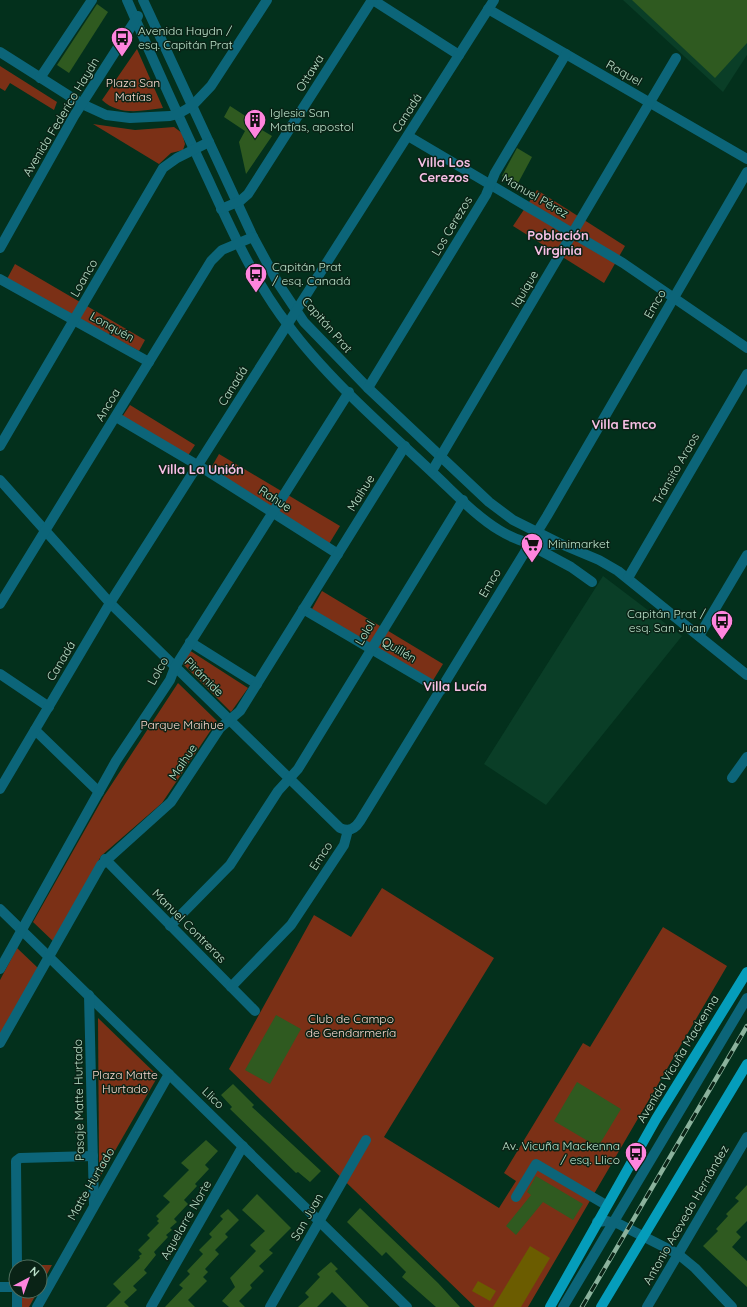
<svg xmlns="http://www.w3.org/2000/svg" width="747" height="1307" font-family="Quicksand,sans-serif">
  <rect width="100%" height="100%" fill="#03301c"/>
  <g fill="#0a3e27">
    <path d="M623,0H747V55L723,92Z"/>
    <path d="M603,576L682,636L546,805L484,764Z"/>
  </g>
  <g fill="#7b3016">
    <path d="M137,49L163,108C141,111 119,116 102,100Z"/>
    <path d="M0,66L57,102L54,110L10,83L5,91L0,88Z"/>
    <path d="M93,124L135,130L174,127L182,133L185,144L183,150L171,153L159,164Z"/>
    <path d="M537,190L625,246L604,283L513,226Z"/>
    <path d="M15,264L145,340L139,351L7,279Z"/>
    <path d="M130,405L195,445L187,457L122,417Z"/>
    <path d="M219,454L340,526L329,544L211,468Z"/>
    <path d="M322,591L443,664L432,682L312,609Z"/>
    <path d="M189,650L248,688L231,712L182,663Z"/>
    <path d="M178,683L217,721L162,803L101,856L55,943L33,922L104,796Z"/>
    <path d="M382,888L494,958L384,1137L499,1208L516,1181L504,1173L583,1043L590,1047L663,927L727,966L528,1307H475L229,1069L314,915L351,937Z"/>
    <path d="M17,948L39,969L0,1039V980Z"/>
    <path d="M98,1018L158,1076L101,1175L99,1161Z"/>
    <path d="M22,1265H52L40,1287V1267H22Z"/>
    <path d="M22,1291H38L29,1307H22Z"/>
  </g>
  <g fill="#6b5c00">
    <path d="M530,1246L550,1258L521,1307H493Z"/>
    <path d="M478,1281L496,1291L490,1301L472,1291Z"/>
  </g>
  <g fill="#2f5a20">
    <path d="M632,0H747V43L715,78Z"/>
    <path d="M97,4L108,12L69,73L57,65Z"/>
    <path d="M230,106L264,128L262,130L272,136L246,174L239,142L245,131L224,117Z"/>
    <path d="M517,148L532,157L517,185L502,176Z"/>
    <path d="M276,1015L301,1029L270,1084L245,1070Z"/>
    <path d="M577,1082L621,1109L598,1147L554,1121Z"/>
    <path d="M233,1084L254,1105L252,1107L321,1171L310,1182L298,1172L296,1173L230,1109L232,1107L221,1095Z"/>
    <path d="M206,1140L218,1151L205,1165L209,1169L195,1184L197,1186L184,1200L188,1204L174,1219L177,1222L170,1228L172,1230L166,1235L168,1237L154,1252L156,1255L144,1270L147,1273L133,1286L137,1290L124,1302L129,1307H106L121,1292L113,1284L140,1258L139,1256L142,1254L138,1250L150,1238L147,1235L159,1223L157,1221L159,1219L156,1216L170,1202L163,1196L189,1170L181,1163Z"/>
    <path d="M536,1176L583,1204L573,1220L543,1202L516,1235L506,1226L531,1195L527,1192Z"/>
    <path d="M747,1185V1221L736,1232L741,1237L732,1247L747,1261V1287L703,1246L718,1231L716,1229L728,1216L726,1214L739,1201L735,1198Z"/>
    <path d="M257,1194L291,1228L269,1250L273,1253L259,1266L264,1271L250,1285L252,1288L239,1301L245,1307H229L222,1301L235,1287L230,1278L256,1251L250,1245L265,1231L242,1210Z"/>
    <path d="M360,1208L438,1283L460,1307H436L402,1277L406,1272L386,1252L382,1256L347,1222Z"/>
    <path d="M228,1209L239,1220L225,1234L228,1237L215,1250L219,1254L205,1269L208,1272L203,1277L207,1281L188,1300L195,1307H165L183,1288L179,1285L190,1274L187,1271L203,1254L199,1250L212,1237L209,1234L223,1219L220,1216Z"/>
    <path d="M331,1262L338,1269L335,1271L369,1307H347L332,1292L317,1307H298L309,1297L305,1293L320,1277L317,1274Z"/>
  </g>
  <g fill="none" stroke-linecap="round" stroke-linejoin="round">
    <g stroke="#0c6579" stroke-width="10">
      <path d="M127,0C153,60 180,120 208,179C231,229 254,281 288,325C327,378 385,428 433,473C469,506 507,553 561,544"/>
      <path d="M143,0L253,237L278,283L304,322L368,388L489,502L513,520L561,544L599,560L618,571L747,675"/>
      <path d="M373,0L459,55"/>
      <path d="M488,9L747,159"/>
      <path d="M0,52L82,104L106,115L130,118L170,116L178,114L192,106L211,86L267,0"/>
      <path d="M40,78L92,0"/>
      <path d="M408,136L623,263L747,348"/>
      <path d="M221,209L240,201L248,194L372,0"/>
      <path d="M0,248L74,116L138,16"/>
      <path d="M0,279L149,362"/>
      <path d="M368,388L486,195L495,173L566,54"/>
      <path d="M116,417L209,472L338,554"/>
      <path d="M0,446L163,168L177,158L209,142"/>
      <path d="M432,471L676,58"/>
      <path d="M0,480L110,603L340,828C349,832 355,829 360,821L547,516L747,172"/>
      <path d="M532,546L571,567L592,582"/>
      <path d="M628,578L747,374"/>
      <path d="M0,604L211,261L222,250L253,237"/>
      <path d="M303,609L441,690"/>
      <path d="M699,636L747,555"/>
      <path d="M190,642L257,684"/>
      <path d="M0,674L49,707"/>
      <path d="M35,730L99,792"/>
      <path d="M732,778L747,757"/>
      <path d="M0,789L110,603L494,0"/>
      <path d="M105,859L255,1011"/>
      <path d="M0,909L407,1307"/>
      <path d="M170,926L230,865L278,791L298,769L463,500"/>
      <path d="M0,969L116,761L170,680L175,667L349,392"/>
      <path d="M231,987L291,925L344,845L348,830"/>
      <path d="M89,995L94,1205"/>
      <path d="M0,1043L101,865L171,802L220,728L240,711L405,446"/>
      <path d="M516,1197L536,1164L606,1205"/>
      <path d="M597,1222L607,1221L619,1224L678,1254L695,1268L732,1307"/>
      <path d="M17,1267L16,1161L20,1158L93,1156"/>
      <path d="M0,1287H16"/>
      <path d="M17,1291V1307"/>
      <path d="M37,1307L169,1074"/>
      <path d="M151,1307L243,1146"/>
      <path d="M270,1307L366,1140"/>
      <path d="M563,1307L747,998"/>
      <path d="M647,1307L747,1137"/>
    </g>
    <g stroke="#059dbb" stroke-width="10">
      <path d="M550,1307L656,1119L747,972"/>
      <path d="M601,1307L747,1064"/>
    </g>
    <g stroke="#8bb29c" stroke-width="4.5">
      <path id="rail" d="M582,1307L747,1026"/>
    </g>
    <use href="#rail" stroke="#0a2316" stroke-width="3" stroke-dasharray="9" stroke-linecap="butt"/>
  </g>
  <defs>
    <g id="bus-pin" transform="scale(1.15)"><path d="M0 17L-7.5 6A9.5 9.5 0 1 1 7.5 6Z" fill="#ff85de" stroke="#0a2316"/><path d="M-5-6H5V4H4V6H2V4H-2V6H-4V4H-5ZM-3.5-4V0h7V-4ZM-3.5 1.2v1.5H-2V1.2ZM2 1.2v1.5H3.5V1.2Z" fill="#111"/></g>
    <g id="building-pin" transform="scale(1.15)"><path d="M0 17L-7.5 6A9.5 9.5 0 1 1 7.5 6Z" fill="#ff85de" stroke="#0a2316"/><path d="M-4-6H4V6H1V3H-1V6H-4ZM-2.5-4.3h1.7v1.8h-1.7ZM.8-4.3h1.7v1.8H.8ZM-2.5-1h1.7V.8h-1.7ZM.8-1h1.7V.8H.8Z" fill="#111"/></g>
    <g id="supermarket-pin" transform="scale(1.15)"><path d="M0 17L-7.5 6A9.5 9.5 0 1 1 7.5 6Z" fill="#ff85de" stroke="#0a2316"/><path d="M-6-5.5h2.5l.6 2H6L4.5 2H-2.5L-4.4-4H-6ZM-1.5 3.2a1.3 1.3 0 1 0 .1 0ZM3 3.2a1.3 1.3 0 1 0 .1 0Z" fill="#111"/></g>
  </defs>
  <g fill-rule="evenodd">
    <use href="#bus-pin" x="122" y="38"/>
    <use href="#building-pin" x="255" y="120"/>
    <use href="#bus-pin" x="256" y="274"/>
    <use href="#supermarket-pin" x="532" y="544"/>
    <use href="#bus-pin" x="722" y="621"/>
    <use href="#bus-pin" x="636" y="1153"/>
  </g>
  <g text-anchor="middle" stroke-width="3" stroke-linejoin="round" paint-order="stroke">
    <g font-size="12" fill="#bce1ca" stroke="#0a2316" text-anchor="start">
      <text x="138" y="35">Avenida Haydn /<tspan x="138" dy="14">esq. Capitán Prat</tspan></text>
      <text x="270" y="117">Iglesia San<tspan x="270" dy="14">Matías, apostol</tspan></text>
      <text x="272" y="271">Capitán Prat<tspan x="272" dy="14">/ esq. Canadá</tspan></text>
      <text x="548" y="548">Minimarket</text>
      <text x="706" y="618" text-anchor="end">Capitán Prat /<tspan x="706" dy="14">esq. San Juan</tspan></text>
      <text x="620" y="1150" text-anchor="end">Av. Vicuña Mackenna<tspan x="620" dy="14">/ esq. Llico</tspan></text>
    </g>
    <g font-size="12" fill="#bce1ca" stroke="#0a2316">
      <text transform="translate(310 73) rotate(-58)" y="4">Ottawa</text>
      <text transform="translate(624 73) rotate(30)" y="4">Raquel</text>
      <text transform="translate(407 113) rotate(-57)" y="4">Canadá</text>
      <text transform="translate(61 117) rotate(-59)" y="4">Avenida Federico Haydn</text>
      <text transform="translate(535 196) rotate(30)" y="4">Manuel Pérez</text>
      <text transform="translate(452 226) rotate(-59)" y="4">Los Cerezos</text>
      <text transform="translate(84 278) rotate(-60)" y="4">Loanco</text>
      <text transform="translate(525 289) rotate(-59)" y="4">Iquique</text>
      <text transform="translate(655 304) rotate(-60)" y="4">Emco</text>
      <text transform="translate(327 325) rotate(49)" y="4">Capitán Prat</text>
      <text transform="translate(112 327) rotate(29)" y="4">Lonquén</text>
      <text transform="translate(233 386) rotate(-58)" y="4">Canadá</text>
      <text transform="translate(108 405) rotate(-59)" y="4">Ancoa</text>
      <text transform="translate(676 469) rotate(-60)" y="4">Tránsito Araos</text>
      <text transform="translate(361 493) rotate(-58)" y="4">Maihue</text>
      <text transform="translate(275 499) rotate(33)" y="4">Rahue</text>
      <text transform="translate(490 583) rotate(-59)" y="4">Emco</text>
      <text transform="translate(365 633) rotate(-59)" y="4">Lolol</text>
      <text transform="translate(399 650) rotate(31)" y="4">Quillén</text>
      <text transform="translate(61 661) rotate(-59)" y="4">Canadá</text>
      <text transform="translate(158 671) rotate(-61)" y="4">Lolco</text>
      <text transform="translate(204 677) rotate(45)" y="4">Pirámide</text>
      <text transform="translate(183 762) rotate(-56)" y="4">Maihue</text>
      <text transform="translate(321 856) rotate(-57)" y="4">Emco</text>
      <text transform="translate(189 926) rotate(45)" y="4">Manuel Contreras</text>
      <text transform="translate(678 1059) rotate(-59)" y="4">Avenida Vicuña Mackenna</text>
      <text transform="translate(213 1098) rotate(44)" y="4">Llico</text>
      <text transform="translate(79 1100) rotate(-91)" y="4">Pasaje Matte Hurtado</text>
      <text transform="translate(91 1184) rotate(-60)" y="4">Matte Hurtado</text>
      <text transform="translate(686 1215) rotate(-60)" y="4">Antonio Acevedo Hernández</text>
      <text transform="translate(307 1217) rotate(-60)" y="4">San Juan</text>
      <text transform="translate(186 1220) rotate(-60)" y="4">Aquelarre Norte</text>
    </g>
    <g font-size="12" fill="#fbdad0" stroke="#0a2316">
      <text x="133" y="87">Plaza San<tspan x="133" dy="14">Matías</tspan></text>
      <text x="182" y="729">Parque Maihue</text>
      <text x="351" y="1023">Club de Campo<tspan x="351" dy="14">de Gendarmería</tspan></text>
      <text x="125" y="1079">Plaza Matte<tspan x="125" dy="14">Hurtado</tspan></text>
    </g>
    <g font-size="13" font-weight="bold" fill="#f8c0e6" stroke="#0a2316">
      <text x="444" y="167">Villa Los<tspan x="444" dy="15">Cerezos</tspan></text>
      <text x="558" y="240">Población<tspan x="558" dy="15">Virginia</tspan></text>
      <text x="624" y="429">Villa Emco</text>
      <text x="201" y="474">Villa La Unión</text>
      <text x="455" y="691">Villa Lucía</text>
    </g>
  </g>
  <g transform="translate(28 1279) rotate(41)"><circle r="19" fill="#0a2316" stroke="#516f5e"/>
  <path d="M0-3L7 15L0 10L-7 15Z" fill="#ff85de"/>
  <text y="-6" font-size="11" font-weight="bold" text-anchor="middle" fill="#bce1ca">N</text>
  </g>
</svg>
